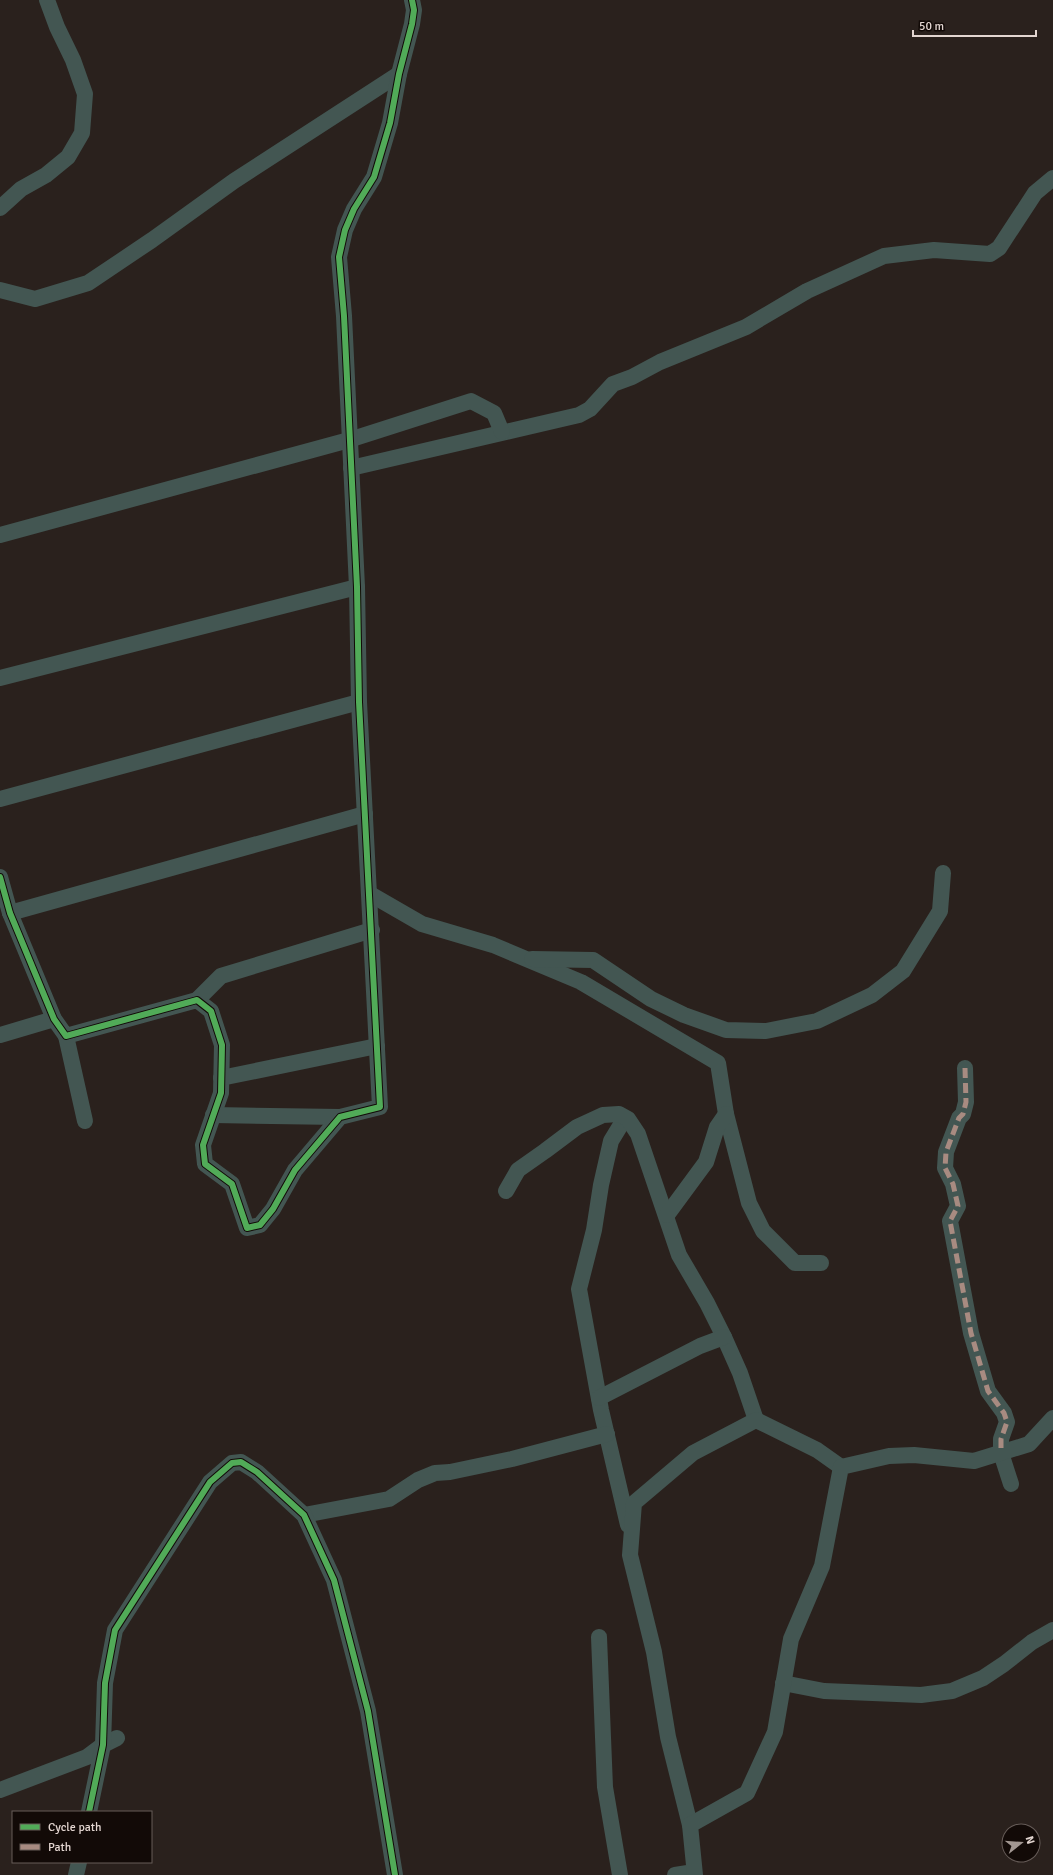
<svg xmlns="http://www.w3.org/2000/svg" width="1053" height="1875" font-family="Signika,sans-serif">
  <rect width="100%" height="100%" fill="#2a211d"/>
  <g fill="none" stroke-linecap="round" stroke-linejoin="round">
    <g stroke="#435652" stroke-width="16">
      <path d="M0,208L21,189L46,175L68,157L82,133L85,94L73,60L57,27L47,0"/>
      <path d="M0,290L35,299L88,283L152,240L234,181L399,74"/>
      <path d="M351,468L579,415L590,409L613,384L632,377L660,362L746,327L807,291L884,256L934,250L990,254L999,248L1035,193L1053,178"/>
      <path d="M0,535L349,440L471,401L494,413L502,432"/>
      <path d="M0,678L357,587"/>
      <path d="M0,799L359,702"/>
      <path d="M0,877L10,913L54,1019L66,1036L197,1000L211,1011L222,1045L221,1093L203,1145L205,1164L232,1184L247,1228L260,1225L273,1209L295,1170L340,1117L380,1107L359,702L357,587L344,316L339,257L345,230L354,209L374,177L390,123L399,74L412,24L414,10L412,0"/>
      <path d="M370,894L422,924L493,945L581,982L718,1063L726,1114L749,1203L763,1231L795,1263H821"/>
      <path d="M10,913L365,814"/>
      <path d="M532,959L593,960L651,999L684,1015L726,1030L766,1031L817,1021L872,995L903,971L940,911L943,873"/>
      <path d="M197,1000L221,976L372,930"/>
      <path d="M0,1035L54,1019"/>
      <path d="M66,1036L85,1121"/>
      <path d="M965,1068L966,1102L963,1114L959,1118L946,1152L945,1168L953,1184L958,1206L950,1221L971,1333L983,1374L988,1391L1004,1413L1007,1422L1001,1439V1453L1011,1484"/>
      <path d="M221,1078L377,1046"/>
      <path d="M213,1115L340,1117"/>
      <path d="M625,1118L611,1141L601,1185L594,1230L579,1289L601,1410L628,1525"/>
      <path d="M506,1191L518,1170L545,1151L577,1127L603,1115L619,1114L628,1119L638,1134L679,1255L707,1303L724,1337L740,1373L756,1420"/>
      <path d="M667,1215L706,1162L717,1127L726,1114"/>
      <path d="M599,1398L700,1346L724,1337"/>
      <path d="M304,1515L389,1499L418,1480L435,1473L450,1472L512,1459L607,1434"/>
      <path d="M599,1637L605,1787L620,1875"/>
      <path d="M783,1683L824,1691L921,1695L952,1691L983,1678L1004,1664L1032,1642L1053,1630"/>
      <path d="M0,1790L87,1757L103,1745L117,1738"/>
      <path d="M89,1812L103,1745L105,1683L115,1630L210,1482L232,1463L241,1462L257,1472L304,1515L334,1580L368,1711L395,1875"/>
      <path d="M690,1825L668,1737L654,1652L630,1555L634,1503L693,1453L756,1420L817,1450L841,1467"/>
      <path d="M76,1875L79,1862"/>
      <path d="M675,1875L694,1872"/>
      <path d="M695,1875L690,1825L747,1793L775,1732L791,1639L822,1566L841,1467L889,1456L914,1455L974,1461L1029,1444L1053,1418"/>
    </g>
    <path stroke="#a88b81" stroke-width="5" stroke-dasharray="10 5" stroke-linecap="butt" d="M965,1068L966,1102L963,1114L959,1118L946,1152L945,1168L953,1184L958,1206L950,1221L971,1333L983,1374L988,1391L1004,1413L1007,1422L1001,1439V1453"/>
    <g stroke="#120a07" stroke-width="8">
      <g id="cycleway">
        <path d="M0,877L10,913L54,1019L66,1036L197,1000L211,1011L222,1045L221,1093L203,1145L205,1164L232,1184L247,1228L260,1225L273,1209L295,1170L340,1117L380,1107L359,702L357,587L344,316L339,257L345,230L354,209L374,177L390,123L399,74L412,24L414,10L412,0"/>
        <path d="M89,1812L103,1745L105,1683L115,1630L210,1482L232,1463L241,1462L257,1472L304,1515L334,1580L368,1711L395,1875"/>
      </g>
    </g>
    <use href="#cycleway" stroke="#51ab58" stroke-width="6"/>
  </g>
  <rect x="12" y="1811" width="140" height="52" fill="#120a07" stroke="#665c58"/>
  <rect x="20" y="1824" width="20" height="6" fill="#51ab58" stroke="#665c58"/>
  <text x="48" y="1831" font-size="12" fill="#e3d6d1">Cycle path</text>
  <rect x="20" y="1844" width="20" height="6" fill="#a88b81" stroke="#665c58"/>
  <text x="48" y="1851" font-size="12" fill="#e3d6d1">Path</text>
  <g transform="translate(1021 1843) rotate(73)"><circle r="19" fill="#120a07" stroke="#665c58"/>
  <path d="M0-3L7 15L0 10L-7 15Z" fill="#a29792"/>
  <text y="-6" font-size="11" font-weight="bold" text-anchor="middle" fill="#e3d6d1">N</text>
  </g>
  <path d="M913 30v6h123v-6" fill="none" stroke="#e3d6d1" stroke-width="2"/>
  <text x="919" y="30" font-size="12" fill="#e3d6d1" stroke="#120a07" stroke-width="3" paint-order="stroke">50 m</text>
</svg>
